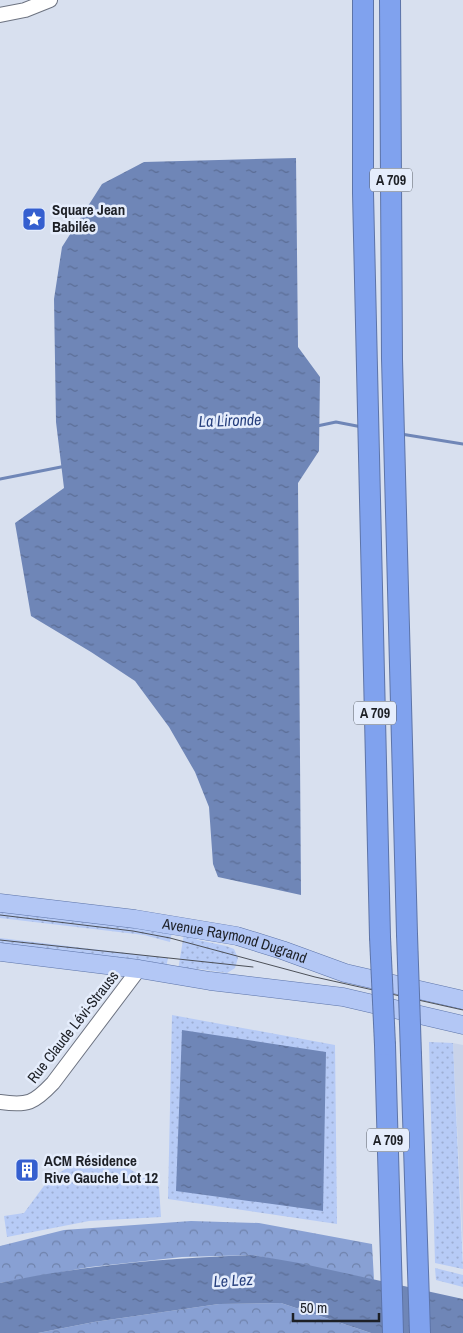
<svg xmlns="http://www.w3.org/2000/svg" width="463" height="1333" font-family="'Archivo Narrow',sans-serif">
  <defs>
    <pattern id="grass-dots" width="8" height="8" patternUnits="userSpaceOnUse" patternTransform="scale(1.25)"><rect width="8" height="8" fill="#b7cbf6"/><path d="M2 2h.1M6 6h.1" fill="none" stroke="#9daed3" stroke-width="1.8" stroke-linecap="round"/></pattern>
    <pattern id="forest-crowns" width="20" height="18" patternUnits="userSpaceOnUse" patternTransform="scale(1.25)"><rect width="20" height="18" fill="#88a0d3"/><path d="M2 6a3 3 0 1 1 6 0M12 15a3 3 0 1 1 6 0" fill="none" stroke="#6f82ab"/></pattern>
    <pattern id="water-ripples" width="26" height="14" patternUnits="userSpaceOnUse" patternTransform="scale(1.25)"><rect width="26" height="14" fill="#6f86b7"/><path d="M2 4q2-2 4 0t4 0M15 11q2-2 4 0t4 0" fill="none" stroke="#5b6d95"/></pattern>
  </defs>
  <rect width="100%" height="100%" fill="#d8e0ef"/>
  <path fill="#c9d3e9" d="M453,1043L463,1045V1251Z"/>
  <g fill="url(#grass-dots)">
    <path d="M0,910L172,932L170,942L144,935L0,918Z"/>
    <path d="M184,934L198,940L226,946L234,949L238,958L235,968L227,973L200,969L178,970Z"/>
    <path d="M0,938L168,958L166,968L0,947Z"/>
    <path d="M172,1015L335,1045L337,1224L168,1199Z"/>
    <path d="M429,1042L453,1043L463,1269L435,1263Z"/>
    <path d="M115,1160L159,1187L161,1217L89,1221L7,1237L4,1216L24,1213L49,1179L77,1162Z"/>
    <path d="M435,1268L463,1275V1287L436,1280Z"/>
  </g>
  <g fill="url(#forest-crowns)">
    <path d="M191,1221L259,1223L372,1244L374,1280L253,1255L182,1257L90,1267L0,1283V1246L64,1230Z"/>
    <path d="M281,1303L371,1333H38L94,1322L219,1304Z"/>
  </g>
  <g fill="url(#water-ripples)">
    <path d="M296,158L298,347L320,377L319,451L298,483L301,895L218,877L213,864L209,807L195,772L169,727L135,681L91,652L31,616L15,523L64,488L56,422L54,299L62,247L102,184L144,162Z"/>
    <path d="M182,1030L326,1052L323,1211L176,1191Z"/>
    <path d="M253,1255L299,1263L463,1299V1333H371L281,1303L219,1304L94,1322L38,1333H0V1283C84,1265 168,1258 253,1255Z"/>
  </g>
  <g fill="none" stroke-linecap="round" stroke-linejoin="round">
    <g stroke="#6f86b7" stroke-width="3">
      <path d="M317,426L336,422L362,427"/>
      <path d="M401,434L463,444"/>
      <path d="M0,479L66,466"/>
    </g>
    <g stroke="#6d7381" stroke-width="16">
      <g id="minor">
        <path d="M0,15L25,10L50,0"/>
        <path d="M0,1102C28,1106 34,1103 53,1083L139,969"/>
      </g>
    </g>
    <g stroke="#5d74a8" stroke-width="19">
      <g id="major">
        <path id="s1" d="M0,903L135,919L237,936L282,950L345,973L463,1000"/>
        <path d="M0,952L139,969L210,981L343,997L463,1025"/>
      </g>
    </g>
    <g stroke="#5d74a8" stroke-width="22">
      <g id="highway">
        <path d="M363,0V193L380,937"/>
        <path d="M390,0L392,359L407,934"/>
        <path d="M385,1045L393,1333"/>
        <path d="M411,1055L420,1333"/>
      </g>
    </g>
    <use href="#minor" stroke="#fff" stroke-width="14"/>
    <use href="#major" stroke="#b3c7f5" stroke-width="18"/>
    <use href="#highway" stroke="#80a2ee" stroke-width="20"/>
    <g stroke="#4c5058" stroke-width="1">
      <path d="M0,915L133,931L170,938L315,977L463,1010"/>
      <path d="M0,940L253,967"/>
    </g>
    <g stroke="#5d74a8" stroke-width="22" stroke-linecap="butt">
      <g id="highway-bridge">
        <path d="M407,934L411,1055"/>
        <path d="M380,937L385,1045"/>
      </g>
    </g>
    <use href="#highway-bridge" stroke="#80a2ee" stroke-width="20"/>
  </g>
  <defs>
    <g id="sight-square" transform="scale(1.25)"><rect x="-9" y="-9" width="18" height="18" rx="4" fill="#355fcf" stroke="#e5edfc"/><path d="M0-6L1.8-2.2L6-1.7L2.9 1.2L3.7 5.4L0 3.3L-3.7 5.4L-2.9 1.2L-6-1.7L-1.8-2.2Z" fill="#fff"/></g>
    <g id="building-square" transform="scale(1.25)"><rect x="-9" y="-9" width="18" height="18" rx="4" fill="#355fcf" stroke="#e5edfc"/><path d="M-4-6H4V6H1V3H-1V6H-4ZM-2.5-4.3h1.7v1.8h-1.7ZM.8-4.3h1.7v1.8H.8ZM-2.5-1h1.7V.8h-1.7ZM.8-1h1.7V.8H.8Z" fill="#fff"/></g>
  </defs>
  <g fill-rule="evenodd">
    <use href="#sight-square" x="34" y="219"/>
    <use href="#building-square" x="27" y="1170"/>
  </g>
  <g text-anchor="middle" stroke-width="5" stroke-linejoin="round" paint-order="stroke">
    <g fill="#e5edfc" stroke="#595e66" stroke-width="1">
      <rect x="370" y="168.5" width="42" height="23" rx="4"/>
      <rect x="354" y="701.5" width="42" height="23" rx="4"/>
      <rect x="367" y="1128.5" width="42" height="23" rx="4"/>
    </g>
    <g font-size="14" font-weight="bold" fill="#1d2026">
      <text x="391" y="185">A 709</text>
      <text x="375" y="718">A 709</text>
      <text x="388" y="1145">A 709</text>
    </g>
    <g font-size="15" font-weight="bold" fill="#1d2026" stroke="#e5edfc" text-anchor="start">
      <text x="52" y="215">Square Jean<tspan x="52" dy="17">Babilée</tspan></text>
      <text x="44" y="1166">ACM Résidence<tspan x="44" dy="17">Rive Gauche Lot 12</tspan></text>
    </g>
    <g font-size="15" fill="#1d2026" stroke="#e5edfc">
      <text dy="5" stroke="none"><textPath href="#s1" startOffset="238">Avenue Raymond Dugrand</textPath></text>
      <text transform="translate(73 1027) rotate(-52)" y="5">Rue Claude Lévi-Strauss</text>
    </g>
    <g font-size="16" font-style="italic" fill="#263f7d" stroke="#e5edfc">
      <text transform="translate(230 420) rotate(-2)" y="6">La Lironde</text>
      <text transform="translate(233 1280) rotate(-3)" y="6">Le Lez</text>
    </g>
  </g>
  <path d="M293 1313v8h86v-8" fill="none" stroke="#1d2026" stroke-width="2.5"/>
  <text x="300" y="1313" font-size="15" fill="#1d2026" stroke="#e5edfc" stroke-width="4" paint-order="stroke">50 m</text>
</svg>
